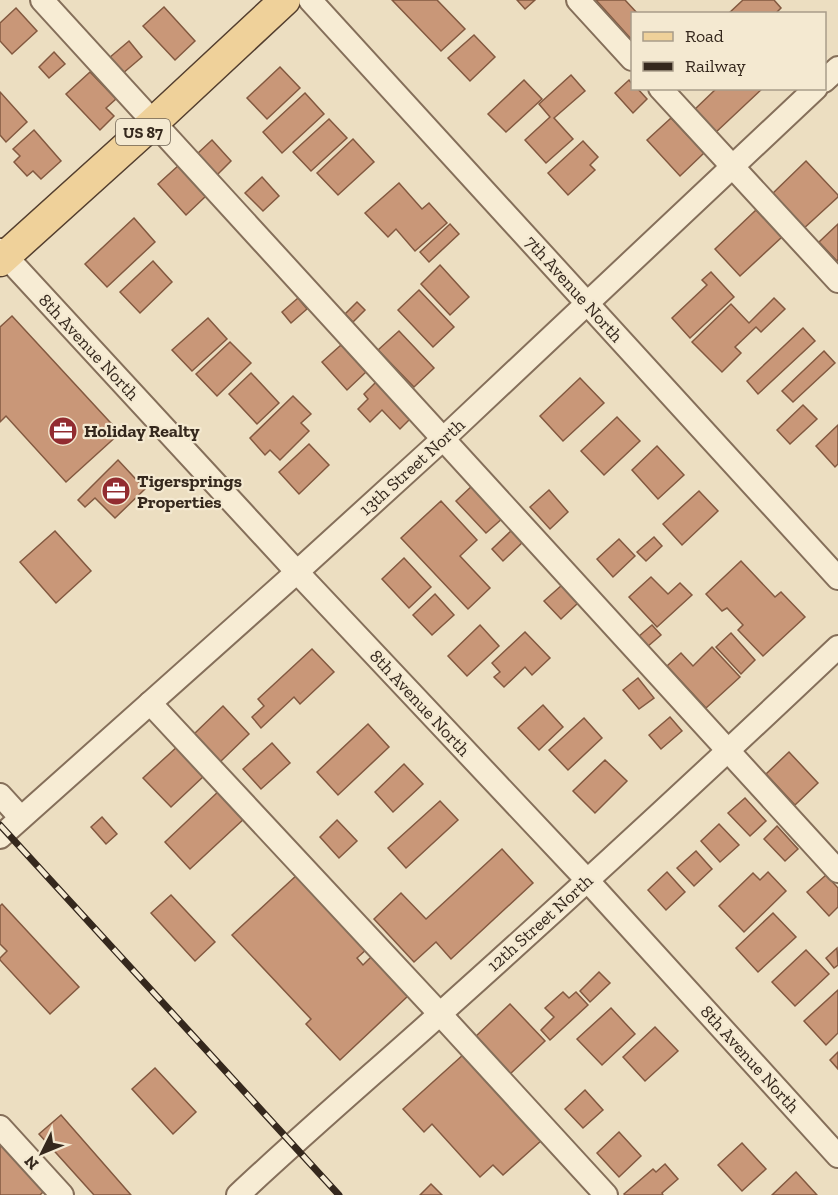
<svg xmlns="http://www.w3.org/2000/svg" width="838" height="1195" font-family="'Zilla Slab',serif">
  <rect width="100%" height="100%" fill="#ecdec1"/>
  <g fill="#c99778" stroke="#835940" stroke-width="1.5">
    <path d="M392,0H437L465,29L441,51Z"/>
    <path d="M517,0H535L525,9Z"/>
    <path d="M596,0H625L638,14H632V40Z"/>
    <path d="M743,0H774L781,8L775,14H728Z"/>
    <path d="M164,7L195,41L175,60L143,26Z"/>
    <path d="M16,8L37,31L12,54L0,41V23Z"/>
    <path d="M474,35L495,57L470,81L448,58Z"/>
    <path d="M129,41L142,57L122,74L109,58Z"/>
    <path d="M54,52L65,64L49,78L39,67Z"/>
    <path d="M280,67L300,88L267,119L247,98Z"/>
    <path d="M90,72L116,99L106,108L114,116L100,130L66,94Z"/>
    <path d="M571,75L585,91L554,118L573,139L546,163L525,140L550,117L539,104Z"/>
    <path d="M524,80L542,99L506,132L488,114Z"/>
    <path d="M629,80L632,84V88H637L647,99L633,113L615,93Z"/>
    <path d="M717,88H763L714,134L693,111Z"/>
    <path d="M0,92L27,122L6,142L0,135Z"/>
    <path d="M305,93L324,114L282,153L263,132Z"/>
    <path d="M671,118L704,153L680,176L647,140Z"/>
    <path d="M329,119L347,138L311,171L293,152Z"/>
    <path d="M34,130L61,161L41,179L33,171L27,176L14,162L20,156L13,149Z"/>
    <path d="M353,139L374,162L338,195L317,173Z"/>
    <path d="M212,140L231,161L217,175L197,154Z"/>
    <path d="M583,141L598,157L590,165L595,170L568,195L548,173Z"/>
    <path d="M806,161L838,195V197L802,230L770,196Z"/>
    <path d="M179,165L206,196L186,215L158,184Z"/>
    <path d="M262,177L279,196L263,211L245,193Z"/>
    <path d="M399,183L422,209L429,203L447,223L415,251L396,229L388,237L365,213Z"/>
    <path d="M756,210L782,237L740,276L715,249Z"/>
    <path d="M134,218L155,242L107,287L85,264Z"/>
    <path d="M450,224L459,234L429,262L420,252Z"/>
    <path d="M838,224V259L837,261L819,242Z"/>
    <path d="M153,261L172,282L140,313L120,292Z"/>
    <path d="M440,265L469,297L450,315L421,284Z"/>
    <path d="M711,272L734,297L690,338L672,318L707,285L702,280Z"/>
    <path d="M419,290L454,327L433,347L398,310Z"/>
    <path d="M298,298L307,309L291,323L282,312Z"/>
    <path d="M774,298L785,309L761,332L756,327L735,347L741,353L722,372L692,342L731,304L749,323Z"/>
    <path d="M357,302L365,310L353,322L345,314Z"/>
    <path d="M12,316L120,433L66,482L6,416L0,422V327Z"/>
    <path d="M208,318L227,339L192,371L172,350Z"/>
    <path d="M803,328L815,341L758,394L747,381Z"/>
    <path d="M399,331L434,368L414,387L378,350Z"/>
    <path d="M230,342L251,363L217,396L196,374Z"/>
    <path d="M341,345L366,372L347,390L322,362Z"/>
    <path d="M824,351L835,363L793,402L782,391Z"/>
    <path d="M251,373L279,403L257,424L229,394Z"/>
    <path d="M580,378L604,403L563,441L540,416Z"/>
    <path d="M378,380L412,417L400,429L382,410L370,422L358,409L368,399L364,394Z"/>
    <path d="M293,396L311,414L301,423L309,431L280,460L270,450L265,455L250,438Z"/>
    <path d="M803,405L817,419L790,444L777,430Z"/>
    <path d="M617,417L640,441L604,475L581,451Z"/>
    <path d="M838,425V464L835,467L816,446Z"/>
    <path d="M309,444L329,465L299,494L279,472Z"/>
    <path d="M657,446L684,475L658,499L632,470Z"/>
    <path d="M118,460L145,489L115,518L95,498L85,507L78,500Z"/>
    <path d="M474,484L504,517L486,533L456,501Z"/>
    <path d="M549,490L568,512L550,529L530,507Z"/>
    <path d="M699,491L718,511L682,545L663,524Z"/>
    <path d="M441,501L477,540L460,556L490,588L468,609L401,538Z"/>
    <path d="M513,529L524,541L503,561L492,549Z"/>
    <path d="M55,531L91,571L56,603L20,562Z"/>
    <path d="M654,537L662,546L646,561L637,552Z"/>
    <path d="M619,539L635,556L613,577L597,559Z"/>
    <path d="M404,558L431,587L409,608L382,579Z"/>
    <path d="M741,561L775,597L781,592L805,617L763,656L738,630L743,625L727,608L722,611L706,594Z"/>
    <path d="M651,577L668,594L680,583L692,595L657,627L629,597Z"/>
    <path d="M562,585L578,603L561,619L544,601Z"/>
    <path d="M435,594L454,615L432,635L413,615Z"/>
    <path d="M480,625L499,646L467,676L448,656Z"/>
    <path d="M652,625L661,635L647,647L638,637Z"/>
    <path d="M525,632L550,658L532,675L525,667L504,687L494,677L500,672L492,663Z"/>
    <path d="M731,633L755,660L741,674L716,647Z"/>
    <path d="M712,647L740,677L706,708L667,666L681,653L693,666Z"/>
    <path d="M312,649L334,672L300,704L294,697L261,728L252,717L264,706L258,699Z"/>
    <path d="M638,678L654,698L639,709L623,690Z"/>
    <path d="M543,705L563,727L539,750L518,728Z"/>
    <path d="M223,706L249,734L220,762L194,734Z"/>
    <path d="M670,717L682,731L661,749L649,735Z"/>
    <path d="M584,718L602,738L568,770L549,750Z"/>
    <path d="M368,724L389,747L338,795L317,772Z"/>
    <path d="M272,743L290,763L261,789L243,769Z"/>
    <path d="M178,746L205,775L171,807L143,778Z"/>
    <path d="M789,752L818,783L795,805L766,774Z"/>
    <path d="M605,760L627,781L595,813L573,791Z"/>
    <path d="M404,764L423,784L393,812L375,792Z"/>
    <path d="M221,789L246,817L190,869L165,842Z"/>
    <path d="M745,798L766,821L750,836L728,813Z"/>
    <path d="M440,801L458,820L406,868L388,848Z"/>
    <path d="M102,817L117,834L106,844L91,827Z"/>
    <path d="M337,820L357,841L339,858L320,837Z"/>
    <path d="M719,824L739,845L720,862L701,841Z"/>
    <path d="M777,826L798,849L785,861L764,839Z"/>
    <path d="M502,849L533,883L451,959L436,942L414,962L374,919L401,893L426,919Z"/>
    <path d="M696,851L712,869L694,886L677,868Z"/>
    <path d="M667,872L685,892L666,910L648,890Z"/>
    <path d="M768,872L786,891L744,932L719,906L753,873L760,880Z"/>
    <path d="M298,874L368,948L357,958L363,965L372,956L409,995L340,1060L306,1024L311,1019L232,935Z"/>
    <path d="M826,875L838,888V907L829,916L807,892Z"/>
    <path d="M171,895L215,942L195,961L151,913Z"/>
    <path d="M2,904L79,987L50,1014L0,960V958L7,951L0,944V906Z"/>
    <path d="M773,913L796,937L758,972L736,948Z"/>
    <path d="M837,948L838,965L834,968L826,958Z"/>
    <path d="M806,950L829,974L795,1006L772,982Z"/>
    <path d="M599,972L610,983L590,1002L580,991Z"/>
    <path d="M838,990V1033L826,1045L804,1021Z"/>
    <path d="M563,992L569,998L576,992L588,1005L550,1040L541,1030L554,1017L545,1008Z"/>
    <path d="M510,1004L545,1041L509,1075L474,1038Z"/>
    <path d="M611,1008L635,1034L602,1065L577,1039Z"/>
    <path d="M655,1027L678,1051L645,1081L623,1057Z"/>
    <path d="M838,1052V1069L830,1060Z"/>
    <path d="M464,1054L542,1140L503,1175L493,1165L480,1177L432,1124L424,1132L403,1109Z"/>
    <path d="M155,1068L196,1112L173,1134L132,1089Z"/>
    <path d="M585,1090L603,1110L583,1128L565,1109Z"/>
    <path d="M61,1115L131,1195H94L39,1134Z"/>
    <path d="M619,1132L641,1156L619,1177L597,1153Z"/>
    <path d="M0,1139L46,1189L40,1195H0Z"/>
    <path d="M742,1143L766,1169L742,1191L718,1165Z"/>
    <path d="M665,1164L678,1179L662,1193L663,1195H625L624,1194L653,1169L656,1172Z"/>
    <path d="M796,1172L817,1195H772Z"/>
    <path d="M431,1184L442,1195H420Z"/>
  </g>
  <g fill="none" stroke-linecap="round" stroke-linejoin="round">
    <g stroke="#856f5a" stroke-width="26">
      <g id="minor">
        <path d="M42,0L838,871"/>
        <path d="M310,0L838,578"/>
        <path d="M578,0L632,59"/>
        <path d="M824,81L838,68"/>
        <path d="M660,88L838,281"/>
        <path d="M0,250L297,572L587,880L838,1156"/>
        <path d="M150,703L440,1014L606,1195"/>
        <path d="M0,795L21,818"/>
        <path d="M0,837L297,572L443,439L816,88"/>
        <path d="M0,1127L62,1195"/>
        <path d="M238,1195C304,1133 373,1074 441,1013C575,893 707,771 838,647"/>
      </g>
    </g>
    <g stroke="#533e2e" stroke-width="33">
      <path id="major" d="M0,261L154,122L285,0"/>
    </g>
    <use href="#minor" stroke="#f7ecd4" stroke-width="22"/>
    <use href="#major" stroke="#efd19a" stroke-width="30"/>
    <g stroke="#35281d" stroke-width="7">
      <path id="rail" d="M0,825L339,1195"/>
    </g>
    <use href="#rail" stroke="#f4e9d1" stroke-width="4.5" stroke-dasharray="14" stroke-linecap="butt"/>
  </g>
  <defs>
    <g id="office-disc" transform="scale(1.5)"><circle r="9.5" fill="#922c30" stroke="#f4e9d1"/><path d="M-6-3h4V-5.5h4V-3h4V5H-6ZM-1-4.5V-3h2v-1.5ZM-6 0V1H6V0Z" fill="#fff"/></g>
  </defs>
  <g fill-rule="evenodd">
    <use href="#office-disc" x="63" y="431"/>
    <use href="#office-disc" x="116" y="491"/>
  </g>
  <g text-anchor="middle" stroke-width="4.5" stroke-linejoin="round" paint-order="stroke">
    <rect fill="#f4e9d1" stroke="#6e6253" stroke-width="1.5" x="116" y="119" width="54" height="26" rx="4.5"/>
    <g font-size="16" font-weight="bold" fill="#35281d">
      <text x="143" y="138">US 87</text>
    </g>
    <g font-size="18" fill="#35281d" stroke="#f4e9d1">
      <text transform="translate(574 289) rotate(48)" y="6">7th Avenue North</text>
      <text transform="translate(89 347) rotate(47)" y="6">8th Avenue North</text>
      <text transform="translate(412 467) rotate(-42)" y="6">13th Street North</text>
      <text transform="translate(420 703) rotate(47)" y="6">8th Avenue North</text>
      <text transform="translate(540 923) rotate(-42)" y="6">12th Street North</text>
      <text transform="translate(750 1059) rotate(48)" y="6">8th Avenue North</text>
    </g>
    <g font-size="18" font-weight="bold" fill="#35281d" stroke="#f4e9d1" text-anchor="start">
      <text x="84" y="437">Holiday Realty</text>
      <text x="137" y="487">Tigersprings<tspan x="137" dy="21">Properties</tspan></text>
    </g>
  </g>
  <rect x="631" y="12" width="195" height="78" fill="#f4e9d1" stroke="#a89c89" stroke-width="1.5"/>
  <rect x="643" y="32" width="30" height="9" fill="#efd19a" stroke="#a89c89" stroke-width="1.5"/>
  <text x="685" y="42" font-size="18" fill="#35281d">Road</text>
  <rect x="643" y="62" width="30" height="9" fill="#35281d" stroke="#a89c89" stroke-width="1.5"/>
  <text x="685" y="72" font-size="18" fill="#35281d">Railway</text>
  <g transform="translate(42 1153) rotate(227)" stroke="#f4e9d1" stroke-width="4.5" paint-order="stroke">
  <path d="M0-4.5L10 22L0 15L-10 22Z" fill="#35281d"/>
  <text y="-9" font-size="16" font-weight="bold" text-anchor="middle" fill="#35281d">N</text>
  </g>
</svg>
